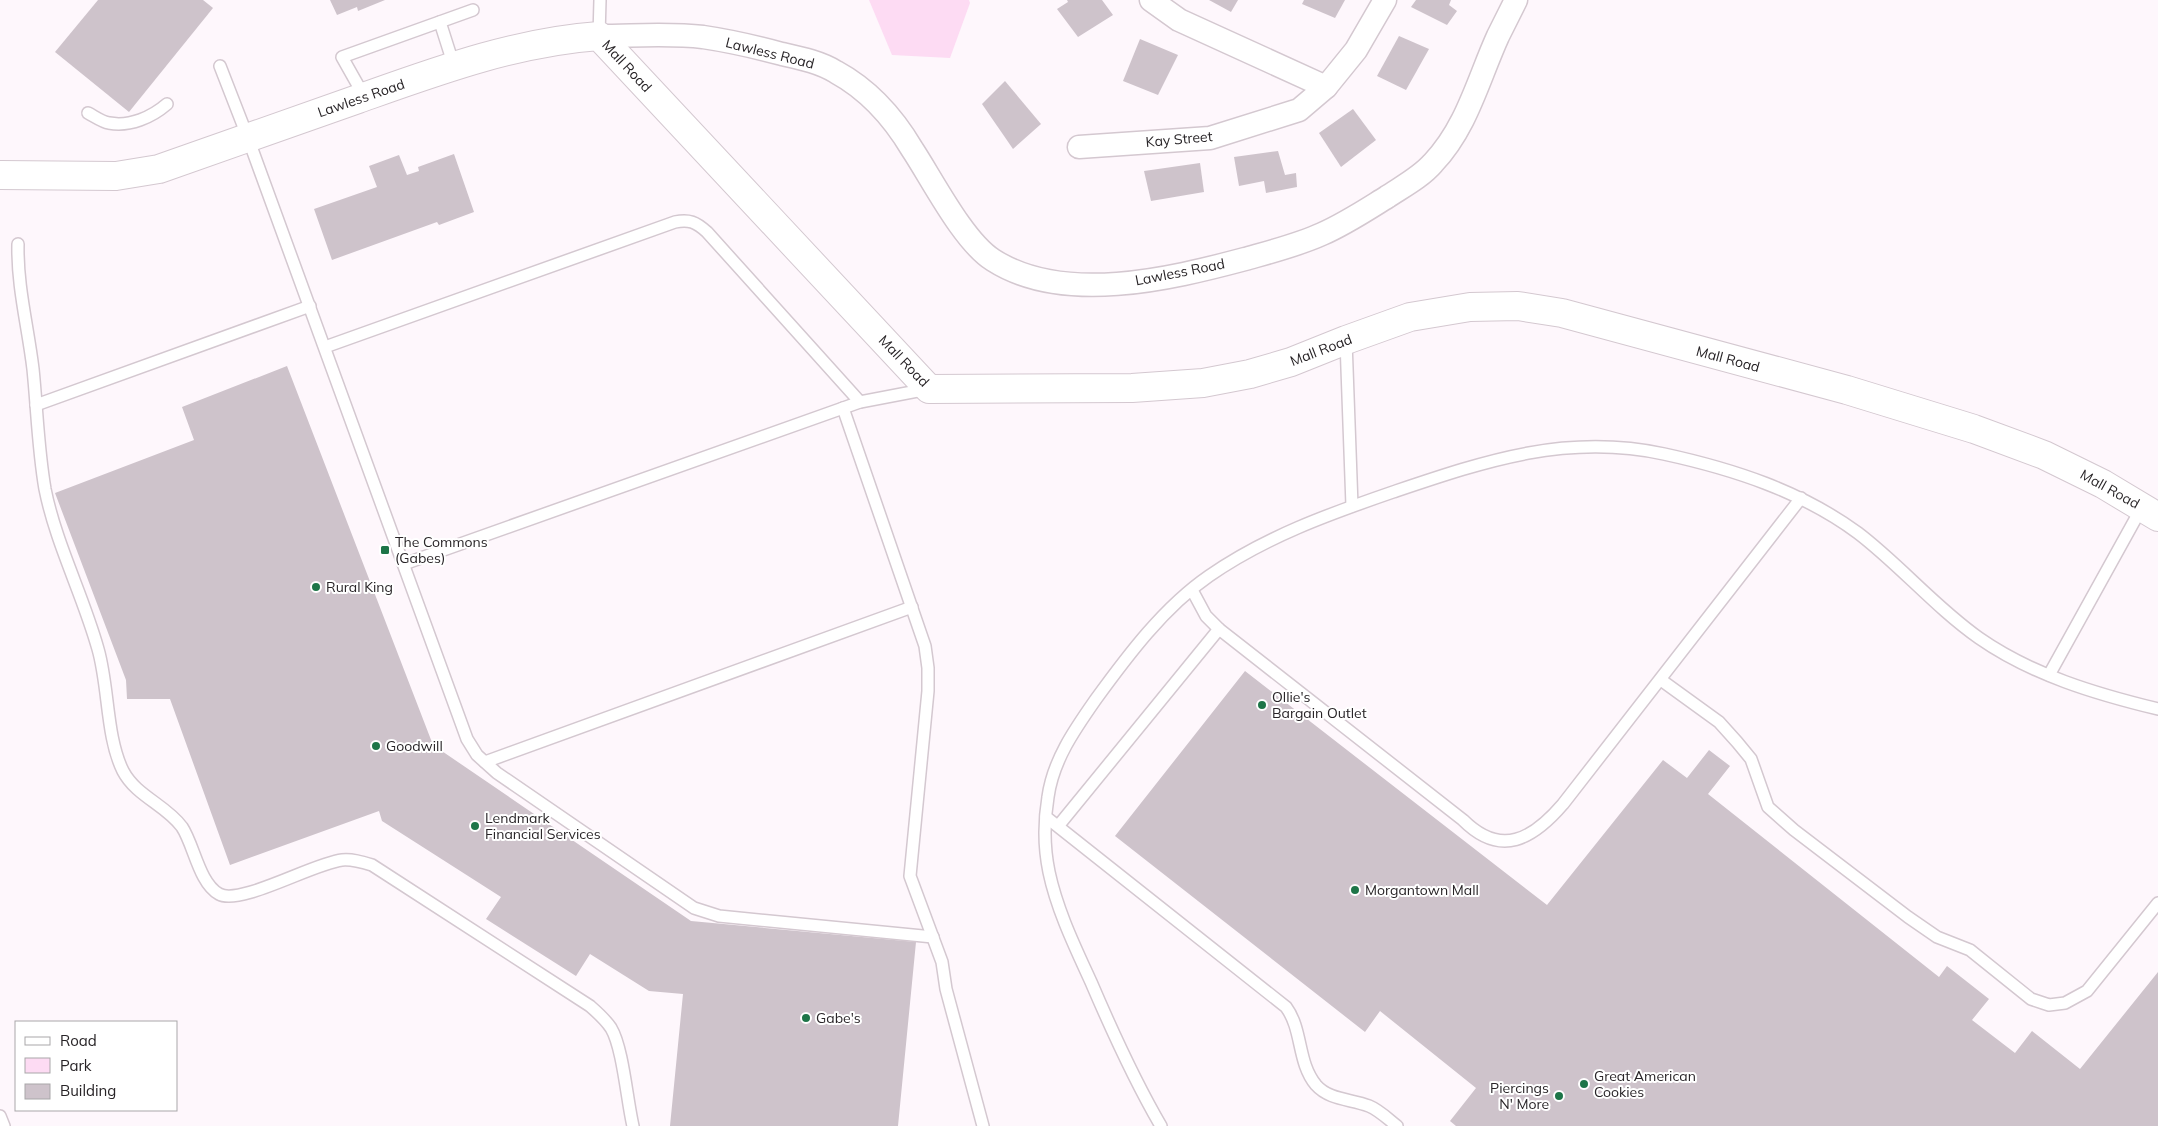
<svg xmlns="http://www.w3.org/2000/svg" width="2158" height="1126" font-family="Mulish,sans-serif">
  <rect width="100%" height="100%" fill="#fef7fc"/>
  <path fill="#fddbf3" d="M869,0H969L970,3L950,58L892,55Z"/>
  <g fill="#cec3cb">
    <path d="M98,0H203L213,8L129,112L55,52Z"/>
    <path d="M330,0H385L358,11L357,7L337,15Z"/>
    <path d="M1067,0H1102L1113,15L1078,37L1057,9L1068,2Z"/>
    <path d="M1209,0H1238L1231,12Z"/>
    <path d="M1304,0H1345L1335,18L1302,4Z"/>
    <path d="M1416,0H1451L1449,5L1457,11L1447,25L1411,7Z"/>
    <path d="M1399,36L1429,49L1406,90L1377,76Z"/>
    <path d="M1140,39L1178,55L1158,95L1123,81Z"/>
    <path d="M1005,81L1041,124L1013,149L982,104Z"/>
    <path d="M1353,109L1376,140L1341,167L1319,133Z"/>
    <path d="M1278,151L1285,175L1296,173L1297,187L1266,193L1264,181L1239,186L1234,157Z"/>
    <path d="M454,154L474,212L439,225L437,222L332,260L314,209L377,187L369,166L399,155L407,175L419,171L418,167Z"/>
    <path d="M1200,163L1204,192L1151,201L1144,171Z"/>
    <path d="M287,366L433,745L691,921L916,942L898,1126H670L683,994L649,991L590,954L576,976L486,919L501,897L382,821L379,811L230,865L170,699H127L126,680L55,493L194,440L182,407Z"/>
    <path d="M1245,671L1547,905L1663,760L1687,778L1709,750L1730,766L1708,794L1939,977L1947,966L1989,999L1972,1020L2015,1053L2032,1031L2080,1069L2158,972V1126H1456L1450,1121L1476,1088L1380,1011L1365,1032L1115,836Z"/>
  </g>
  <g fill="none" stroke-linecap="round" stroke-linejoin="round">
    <g stroke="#d4c8d0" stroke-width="14">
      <g id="lane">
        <path d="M440,22L454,66"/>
        <path d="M599,36L600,0"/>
        <path d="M220,66L248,138L467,739L477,755L497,773L694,908L719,916L933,937"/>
        <path d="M364,96L342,57L473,10"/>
        <path d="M88,113C94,116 102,122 109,123C130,127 152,117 167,104"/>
        <path d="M18,244C17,286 28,327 33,369C37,408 38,449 45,489C56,544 83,595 98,649C109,687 106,737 123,771C136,796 166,805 182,827C194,845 199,883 219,894C240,906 314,863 342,860C352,859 362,862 372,865L590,1006C598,1013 605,1019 611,1028C623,1048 627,1101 633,1126"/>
        <path d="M1346,341L1352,506"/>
        <path d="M325,347L675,222C689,219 696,222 707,232L860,402"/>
        <path d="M36,405L310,306"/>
        <path d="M843,408L925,646L928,668V691L910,876L942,962L946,989L983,1126"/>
        <path d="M404,564L860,402L928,389"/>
        <path d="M1192,590L1206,616L1219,629L1463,820C1501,858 1533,839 1563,804L1801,498"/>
        <path d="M2049,675L2142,507"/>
        <path d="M1661,680L1719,722L1737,742L1751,759L1768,807L1794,830L1908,917L1937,937L1970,950L2031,999L2049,1005L2065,1003L2087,991L2158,903"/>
        <path d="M485,762L912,607"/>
        <path d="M1046,817L1286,1007C1303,1030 1297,1062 1316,1085C1329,1100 1351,1099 1369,1106C1379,1110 1388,1119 1397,1126"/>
        <path d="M1059,825L1219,629"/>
        <path d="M0,1116L4,1126"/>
        <path d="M1161,1126C1134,1080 1112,1031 1091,982C1075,947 1057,910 1049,872C1044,848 1044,821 1048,797C1053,760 1075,729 1096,699C1128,655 1164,607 1209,576C1265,537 1329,514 1393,492C1485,461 1566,433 1664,454C1733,469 1801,491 1858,533C1900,565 1935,607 1979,638C2032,675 2096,694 2158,709"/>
      </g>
    </g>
    <g stroke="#d4c8d0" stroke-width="25">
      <g id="street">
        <path d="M1151,0L1179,20L1326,87"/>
        <path d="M599,36C634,36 669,33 703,37C730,41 756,47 782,54C800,58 820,62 836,72C869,90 893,117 912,149C932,179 963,241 993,260C1063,305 1170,279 1245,259C1270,252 1298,245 1322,234C1345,224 1366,210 1387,197C1402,187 1421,177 1433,163C1467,127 1478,80 1498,36C1504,24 1510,12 1516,0"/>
        <path d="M1079,147L1210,138L1299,110L1326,87L1356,50L1385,0"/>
      </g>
    </g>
    <g stroke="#d4c8d0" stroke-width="30">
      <path id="secondary" d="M0,175L116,176L159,169C225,146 292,122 358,99C437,71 515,42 599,36L929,389L1132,388L1203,383L1250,374L1291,362L1346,340L1410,317L1470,307L1518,306L1562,313L1847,390L1974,429L2044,455L2103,484L2158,517"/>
    </g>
    <use href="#lane" stroke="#fff" stroke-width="11"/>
    <use href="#street" stroke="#fff" stroke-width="22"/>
    <use href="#secondary" stroke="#fff" stroke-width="28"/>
  </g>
  <g fill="#1d7548" stroke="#fff" stroke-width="2">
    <rect x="380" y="545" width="10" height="10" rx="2.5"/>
    <circle cx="316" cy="587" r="5"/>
    <circle cx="1262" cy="705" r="5"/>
    <circle cx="376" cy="746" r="5"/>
    <circle cx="475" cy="826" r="5"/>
    <circle cx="1355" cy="890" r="5"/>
    <circle cx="806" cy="1018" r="5"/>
    <circle cx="1584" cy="1084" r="5"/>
    <circle cx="1559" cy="1096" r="5"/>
  </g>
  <g text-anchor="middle" stroke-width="4" stroke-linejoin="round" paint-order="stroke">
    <g font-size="14" fill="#282427" stroke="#fff">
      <text transform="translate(770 53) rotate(14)" y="5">Lawless Road</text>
      <text transform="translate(627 66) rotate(47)" y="5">Mall Road</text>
      <text transform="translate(361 98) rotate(-19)" y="5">Lawless Road</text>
      <text transform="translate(1179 139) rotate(-5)" y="5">Kay Street</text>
      <text transform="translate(1180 272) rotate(-11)" y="5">Lawless Road</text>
      <text transform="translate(1321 350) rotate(-21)" y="5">Mall Road</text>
      <text transform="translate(1728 359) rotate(15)" y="5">Mall Road</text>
      <text transform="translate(904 361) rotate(46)" y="5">Mall Road</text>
      <text transform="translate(2110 489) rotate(29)" y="5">Mall Road</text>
    </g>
    <g font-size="14" fill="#282427" stroke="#fff" text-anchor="start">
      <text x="395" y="547">The Commons<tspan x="395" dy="16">(Gabes)</tspan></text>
      <text x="326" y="592">Rural King</text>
      <text x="1272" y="702">Ollie's<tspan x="1272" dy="16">Bargain Outlet</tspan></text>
      <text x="386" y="751">Goodwill</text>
      <text x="485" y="823">Lendmark<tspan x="485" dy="16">Financial Services</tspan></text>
      <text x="1365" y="895">Morgantown Mall</text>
      <text x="816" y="1023">Gabe's</text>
      <text x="1594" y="1081">Great American<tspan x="1594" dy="16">Cookies</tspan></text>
      <text x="1549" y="1093" text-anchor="end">Piercings<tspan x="1549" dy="16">N' More</tspan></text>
    </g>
  </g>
  <rect x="15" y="1021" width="162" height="90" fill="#ffffff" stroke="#a9a7a9"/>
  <rect x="25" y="1037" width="25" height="8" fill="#ffffff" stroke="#a9a7a9"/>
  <text x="60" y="1046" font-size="15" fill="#282427">Road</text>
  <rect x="25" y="1058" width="25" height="15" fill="#fddbf3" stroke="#a9a7a9"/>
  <text x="60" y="1071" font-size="15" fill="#282427">Park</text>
  <rect x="25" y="1084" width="25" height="15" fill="#cec3cb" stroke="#a9a7a9"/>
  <text x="60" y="1096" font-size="15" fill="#282427">Building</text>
</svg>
